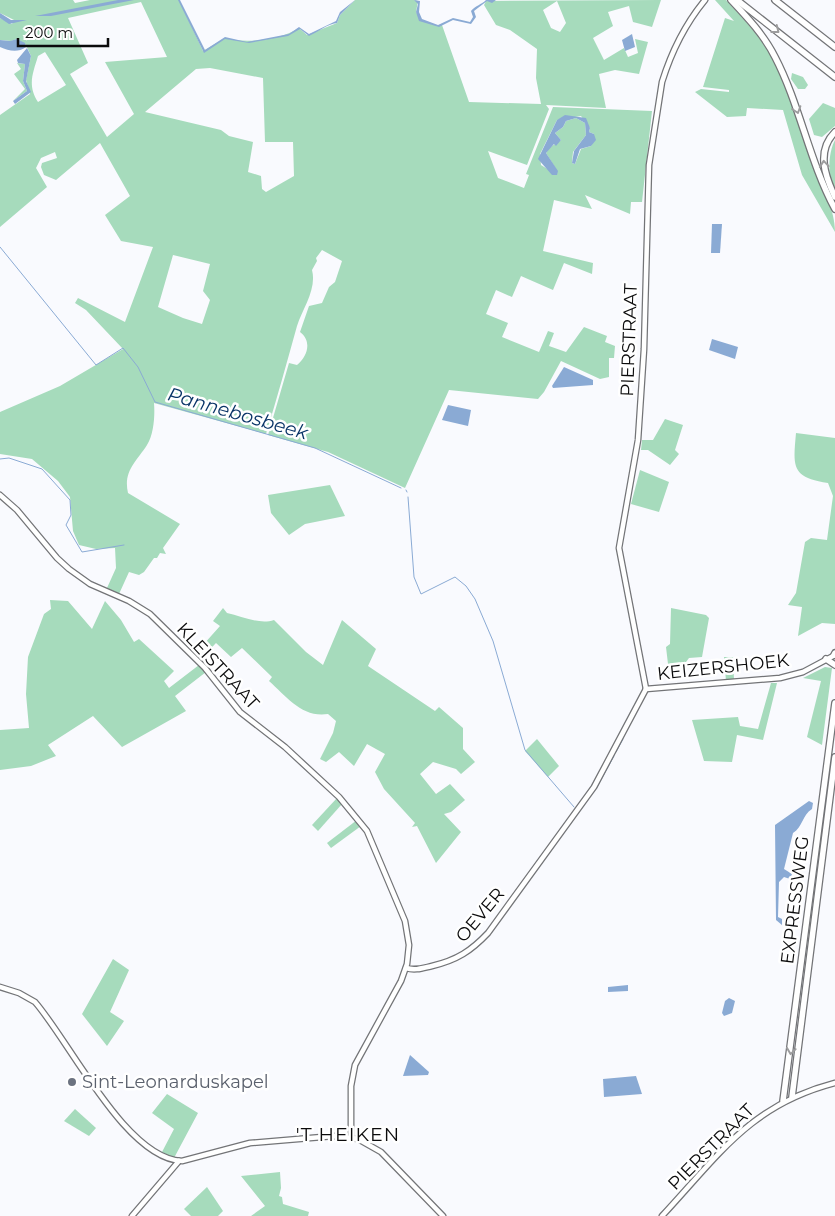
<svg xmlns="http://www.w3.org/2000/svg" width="835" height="1216" font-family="Montserrat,sans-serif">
  <rect width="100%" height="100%" fill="#f9fafe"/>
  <g fill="#a6dbbc" fill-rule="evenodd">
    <path d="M0,0H73L75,3L90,0H179L203,51L225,38C246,44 280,40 299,28L307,35L337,23L340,15L355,0H414L418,1L416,12L421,20L434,25H442L469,102L541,104L536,78L537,49L510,30L496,25L484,5L486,1L661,0L652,27L633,22L629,6L608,12L613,26L593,38L604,60L624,48L628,57L638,53L635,39L648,42L639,74L615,70L599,74L606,108L546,105L549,109L527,165L488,151L498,178L524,188L529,175L526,174L553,107L652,111L642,202H631L630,214L585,195L592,209L554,200L543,251L593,263L592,274L564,263L553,290L521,276L512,297L496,290L486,314L508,323L502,337L539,352L548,331L554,333L549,346L566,352L584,327L607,336L605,342L615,346L614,358H609V377L600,379L561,361L544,392L538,399L449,390L405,488L328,452L268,435L289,363L297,365C308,356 312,341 300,332L309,306L322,303L329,287L335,282L342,261L322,250L316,258L317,261L312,270C317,289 303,308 297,326C287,362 277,398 266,434L154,403C155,415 154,434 147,445C136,462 123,471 128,493L180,524L163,548L166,554L160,553L157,558H154L144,572L139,575L129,572L119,594L107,588L116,568L115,548L96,549L79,545L73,531L70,497L58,481L32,459L0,454V412L60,386L123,349L86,310L75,303L78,298L125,322L153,247L121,241L105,215L130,196L100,143L56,180L44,175L41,167L42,163L57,158L55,152L41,158L36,168L47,187L0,227V115L30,94L26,80L31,56L26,45L17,39L11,41L0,40V18L12,24L14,20L0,13ZM557,1L566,23L560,32L551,28L543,10ZM141,2L167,57L105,62L134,114L107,137L70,74L88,63L68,18ZM45,52L66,85L38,102C27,85 33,73 38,56ZM210,68L263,78L265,142H293L294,176L266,192L262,189L261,176L248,172L253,142L229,136L221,130L145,112L196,69ZM581,116L590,128L589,132L594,134L591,146L581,149L575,164L572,163L573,152L586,135L585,123L576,118L566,121L563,127L555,133L561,140L549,148L546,153L556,169L557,175L541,165L540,154L557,120ZM173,255L210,264L203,291L210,300L202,324L183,318L158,307Z"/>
    <path d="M715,0H726C743,18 761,37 774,60C792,94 801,135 815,171C823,194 835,208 835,232L802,175L783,110L747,108L746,116L727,117L695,92L701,89L729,92V90L703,87L725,18L734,21Z"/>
    <path d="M17,63L25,64L23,81L27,91L13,101L25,89L14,74L21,69Z"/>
    <path d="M792,73L803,77L808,85L805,89H798L791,79Z"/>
    <path d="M823,103L835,108V126L822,137L814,135L809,119Z"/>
    <path d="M835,140V190C827,177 828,153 835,140Z"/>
    <path d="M665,419L683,425L675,450L679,454L670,465L648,450H641L642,440H653Z"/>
    <path d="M796,433L835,438V624L822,623L798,636L802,607L788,605L796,593L805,542L811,538L827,540L833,496L828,483C791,477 793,467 796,433Z"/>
    <path d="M640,470L669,482L659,512L631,504Z"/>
    <path d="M330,485L345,516L305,524L289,535L271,513L268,495Z"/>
    <path d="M50,600L68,601L92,629L105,601L121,620L134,642L139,639L174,671L164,681L169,688L199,665L206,672L175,696L186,711L122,747L93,716L48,745L56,756L31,766L0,770V730L29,728L26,694L28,657L44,614L51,609Z"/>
    <path d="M223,608L227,613C242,616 259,625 274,620L306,652L323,665L342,620L376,649L368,666L435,711L439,707L463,728V749L475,762L461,774L456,769L433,762L420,774L436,794L450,784L465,800L451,812L444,814L461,832L436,863L417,826L412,827L415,823L384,789L375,772L385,754L367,744L354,766L339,752L326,762L320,759L333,733L336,721L328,714C302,718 287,697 269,681L272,677L242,648L231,657L216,643L201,659L195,654L220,626L213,621Z"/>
    <path d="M671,608L706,615L709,618L702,657L689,658L686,662L668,664L666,647L670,644Z"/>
    <path d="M724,657H733L734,680L726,681Z"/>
    <path d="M825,667L832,668L822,745L807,737L821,681L803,678Z"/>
    <path d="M771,683H777L763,740L737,735L732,762L704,761L692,720L738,717L740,726L758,729Z"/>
    <path d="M537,739L559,766L548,777L525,751Z"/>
    <path d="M337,798L342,804L318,831L312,825Z"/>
    <path d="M357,820L361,826L331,848L327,843Z"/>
    <path d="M113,959L129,970L110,1012L124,1021L107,1046L82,1014Z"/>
    <path d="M167,1094L198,1113L174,1158L162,1152L174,1129L152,1113Z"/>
    <path d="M75,1109L96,1128L89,1136L64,1121Z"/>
    <path d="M280,1172L281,1188L279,1196L282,1197L283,1204L309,1212L308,1216H251L265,1206L241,1176Z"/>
    <path d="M207,1187L223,1211L218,1216H191L184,1209Z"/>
  </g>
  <g fill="#8aaad4">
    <path d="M118,0H134L51,16H35Z"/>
    <path d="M178,0H180L205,50L225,37L247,42L289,34L299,27L309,34L336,21L340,12L355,0L340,15L337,23C327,24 318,32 309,36L300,29L288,36L249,43L225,39L204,53Z"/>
    <path d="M414,0L420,1L419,12L422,19L438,25L453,18L470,22L473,17L471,11C476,5 481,5 486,0H496L492,3L487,1L474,11L476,17L471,24L453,20L439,27L419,21L416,12L418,4Z"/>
    <path d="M0,13L11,20H27L9,24L0,18Z"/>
    <path d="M632,34L635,47L625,51L622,40Z"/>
    <path d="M17,39L25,43L26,47C18,53 9,51 0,47V40L10,41Z"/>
    <path d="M27,48L31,56L26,81L31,92L15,104L13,101L27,91L23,81L25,64L18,63L17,60Z"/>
    <path d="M565,115L586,118L590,128L589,132L594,134L596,140L591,146L580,149L575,164L572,163L574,151L586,135L585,123L576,118L566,121L563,127L555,133L561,140L556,146L554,144L546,153L558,171L557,175H552L538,159L557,120Z"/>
    <path d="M712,224H722L720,253H711Z"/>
    <path d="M712,339L738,347L735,359L709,350Z"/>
    <path d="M564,367L593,380V385L553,388L552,386Z"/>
    <path d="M448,405L471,410L468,426L442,420Z"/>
    <path d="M809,801L813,803L812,809C802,815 803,827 793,833L784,869L792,874L790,879L784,877L779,882L778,917L782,919V925L776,920L775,825Z"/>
    <path d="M628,985V991L608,992V987Z"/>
    <path d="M729,998L735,1001L732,1013L724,1016L722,1013L725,1001Z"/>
    <path d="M410,1055L429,1072L428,1075L403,1076Z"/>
    <path d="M636,1076L642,1094L604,1097L603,1079Z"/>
  </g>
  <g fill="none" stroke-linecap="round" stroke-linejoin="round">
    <g stroke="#8aaad4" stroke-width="1">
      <path d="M0,247L96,365L123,348L138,367L155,402L315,448L401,488"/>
      <path d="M0,459L9,458L42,469L70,500L71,515L66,525L82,552L124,545"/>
      <path d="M406,490L407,492"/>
      <path d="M408,497L414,577L421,594L455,577L466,586L475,599L493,641L525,750L574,807"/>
      <path d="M616,752L623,739"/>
      <path d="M579,811L597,787L614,756"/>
    </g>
    <g stroke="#737477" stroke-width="7">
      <g id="secondary">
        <path d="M0,495L17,510L57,558L69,569L90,584L129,601L150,614L205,668L240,712L285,747L339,797L367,831L405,921L409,945L407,964L401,981L355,1065L351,1086V1137"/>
        <path d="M646,689L619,548L638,440L644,349L649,165L662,82C671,53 686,23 705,0"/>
        <path d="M646,689L780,678L803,672L835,655"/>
        <path d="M406,968C415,971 423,968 432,966C457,960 471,951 488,933L594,787L646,689"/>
        <path d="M0,987L19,993L35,1002C70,1042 126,1159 182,1161L250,1143L334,1136L358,1139L381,1152L443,1216"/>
        <path d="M132,1216L179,1161"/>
        <path d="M662,1216C719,1155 750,1105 835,1083"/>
      </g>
    </g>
    <g stroke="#737477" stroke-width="8">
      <g id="highway">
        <path d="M731,0C747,17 764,35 775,57C800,105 809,161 835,209"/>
        <path d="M737,0L835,77"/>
        <path d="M775,0L835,47"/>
        <path d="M835,132C816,151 825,176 835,197"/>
        <path d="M834,655L835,653"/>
        <path d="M826,659L835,665"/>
        <path d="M792,1097L835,757"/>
        <path d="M783,1101L835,703"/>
      </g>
    </g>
    <use href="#secondary" stroke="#fff" stroke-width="4.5"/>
    <use href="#highway" stroke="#fff" stroke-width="5.5"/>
  </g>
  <defs><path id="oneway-chevron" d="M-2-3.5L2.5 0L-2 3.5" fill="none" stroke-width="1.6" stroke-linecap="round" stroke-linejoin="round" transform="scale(1.25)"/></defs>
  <g stroke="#9d9d9e">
    <use href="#oneway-chevron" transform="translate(776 30) rotate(38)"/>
    <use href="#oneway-chevron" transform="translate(797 110) rotate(72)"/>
    <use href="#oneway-chevron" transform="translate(824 164) rotate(-95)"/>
    <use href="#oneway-chevron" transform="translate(791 1051) rotate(98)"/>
  </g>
  <circle fill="#6b7280" stroke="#fff" stroke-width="2" cx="72" cy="1082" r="5"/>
  <g text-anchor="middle" stroke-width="5" stroke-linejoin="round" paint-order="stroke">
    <g font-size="18" fill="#0b0b0c" stroke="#fff">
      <text transform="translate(629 340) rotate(-88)" y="6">PIERSTRAAT</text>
      <text transform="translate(218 666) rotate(47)" y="6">KLEISTRAAT</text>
      <text transform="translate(723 667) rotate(-6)" y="6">KEIZERSHOEK</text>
      <text transform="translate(795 900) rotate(-83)" y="6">EXPRESSWEG</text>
      <text transform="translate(480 915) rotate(-50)" y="6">OEVER</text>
      <text transform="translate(711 1147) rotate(-45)" y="6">PIERSTRAAT</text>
    </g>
    <g font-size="18" fill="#5b616d" stroke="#fff" text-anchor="start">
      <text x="82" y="1088">Sint-Leonarduskapel</text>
    </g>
    <g font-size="19" font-style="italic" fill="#093467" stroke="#fff">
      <text transform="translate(238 413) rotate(16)" y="7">Pannebosbeek</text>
    </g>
    <g font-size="19" letter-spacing="1" fill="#0b0b0c" stroke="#fff">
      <text x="348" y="1141">'T HEIKEN</text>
    </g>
  </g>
  <path d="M18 38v8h90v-8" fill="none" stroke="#0b0b0c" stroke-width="2.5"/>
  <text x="25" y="38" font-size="15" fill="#0b0b0c" stroke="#ffffff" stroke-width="4" paint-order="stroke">200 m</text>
</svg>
